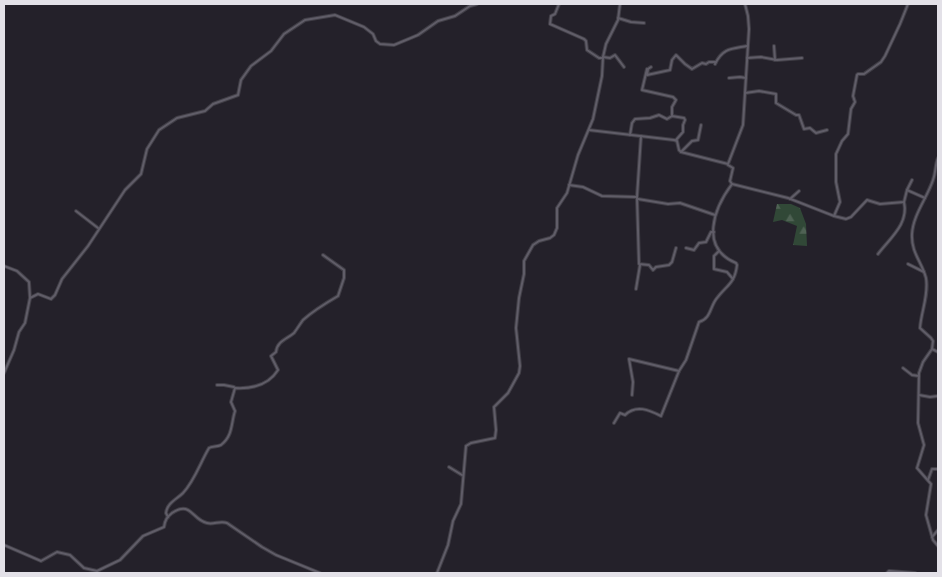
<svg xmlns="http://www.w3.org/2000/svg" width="942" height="577" font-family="'Source Sans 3',sans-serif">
  <defs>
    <pattern id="forest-firs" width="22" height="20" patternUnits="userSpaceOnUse" patternTransform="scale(1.25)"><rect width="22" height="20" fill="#314837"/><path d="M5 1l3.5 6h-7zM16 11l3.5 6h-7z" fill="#4f6254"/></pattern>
  </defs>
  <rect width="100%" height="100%" fill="#24212a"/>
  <path fill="url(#forest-firs)" d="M777,204H791L800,208L806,224L807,246L793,245L797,226L782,220L773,222Z"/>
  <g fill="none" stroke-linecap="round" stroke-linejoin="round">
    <g stroke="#403e46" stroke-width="4">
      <g id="minor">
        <path d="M559,4L555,14L551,16L550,24L584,39L586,41L587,50L599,58H603"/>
        <path d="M618,18L631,22L644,23"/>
        <path d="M774,46L775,60"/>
        <path d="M603,57L610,58L615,55L624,67"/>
        <path d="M747,58L761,57L777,60L802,58"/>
        <path d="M715,64C723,48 731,49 747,46"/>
        <path d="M651,67L648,69L647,75L670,70L672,60L676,55L685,64L692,69L702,63L706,64L709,62H716"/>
        <path d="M647,69L642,90L673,97L676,100L672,107V116"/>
        <path d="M729,78L740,77L746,78"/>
        <path d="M745,93L759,91L776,94V103L796,115H799L804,129L810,128L816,133L827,130"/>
        <path d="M589,130L674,140L677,141L679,150L681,152L728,164L743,125L749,29L748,16L745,4"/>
        <path d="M630,135L632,123L635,119L650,118L659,115L667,119L672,116L684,118L685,120L683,125V132L676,140"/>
        <path d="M681,152L692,141L698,140L701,125"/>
        <path d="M938,158C935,165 936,172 933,180C927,198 913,215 912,234C911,253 922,262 926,278C929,295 921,312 920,328L931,338L933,341L932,349L923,362L919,373L918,423L924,445L917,468L931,484L926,515L933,540L938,546"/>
        <path d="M728,165L733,168L730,181L732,184L788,198L834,216L846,219L851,217L867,200L880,204L904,202L907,190L925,198"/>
        <path d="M569,185L583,187L602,196L637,197L639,264L649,265L653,270L656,267L669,265L672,262L676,248"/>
        <path d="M907,190L912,180"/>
        <path d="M637,197L641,136"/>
        <path d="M638,199L668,204L680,203L715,215"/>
        <path d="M790,199L799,191"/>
        <path d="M76,211L98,228"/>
        <path d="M834,216L840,202L836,182V154L842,141L848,134L851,109L855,102L853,96L857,75L858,74H864L881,62L885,56L900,24L908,4"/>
        <path d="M686,248L694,250L699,243L706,242L711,232H714"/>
        <path d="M719,251L714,256V269L727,272L733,279"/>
        <path d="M878,254C890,238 909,224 904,202"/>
        <path d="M908,264L924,272"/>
        <path d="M4,266L17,271L29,282L30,298"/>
        <path d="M636,289L640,265"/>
        <path d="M932,349L938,352"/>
        <path d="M903,368L912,375L919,376"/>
        <path d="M4,373L14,350L19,332L25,323L30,298L38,294L51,299L55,295L62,279L88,246L125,190L141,174L147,149L159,130L177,118L205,111L213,104L238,95L241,80L251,66L271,51L284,34L305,20L335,15L364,27L373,34L376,41L380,44L394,45L418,35L438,21L455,16L470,6L477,4"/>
        <path d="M217,385H224L234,387"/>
        <path d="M632,395L633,382L629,359L679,371"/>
        <path d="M919,395L930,397L938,396"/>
        <path d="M614,423L620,413L625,415C636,404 649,410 661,416L679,371L686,360L699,322C711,319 710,306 717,298C727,285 735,283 737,265L736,263C699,248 714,208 732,184"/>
        <path d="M449,467L462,475"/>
        <path d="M928,480L932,469H938"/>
        <path d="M168,517L166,513C167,503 177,499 183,493C195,480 200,463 209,448C212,446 217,447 221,445C233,436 231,423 235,411L231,402L235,388C252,389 268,386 278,370L271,356L276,352C277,341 287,339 294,333C297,329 300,324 303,320C314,310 326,303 338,296L344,278V270L323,255"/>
        <path d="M932,537L938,530"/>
        <path d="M4,545L41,561L57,552L70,555L84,568L97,571L120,560L143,536L164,527C165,520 167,517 172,513C191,500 192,520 207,523C214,525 220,520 227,523L262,547L276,555L320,573"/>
        <path d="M437,573L448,545L453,521L461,504L466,446L471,443L495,438L496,430L494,407L508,393L519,373L520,366L516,328L519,298L524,274V261L533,245L539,241L550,238L554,235L557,228V208L567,193L578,155L593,119L602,76L603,57L606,44L618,20L620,4"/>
        <path d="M887,573L889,571L915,573"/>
      </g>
    </g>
    <use href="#minor" stroke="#605d68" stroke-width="2"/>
  </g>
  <rect width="942" height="577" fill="none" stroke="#e3e1e8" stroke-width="10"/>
</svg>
